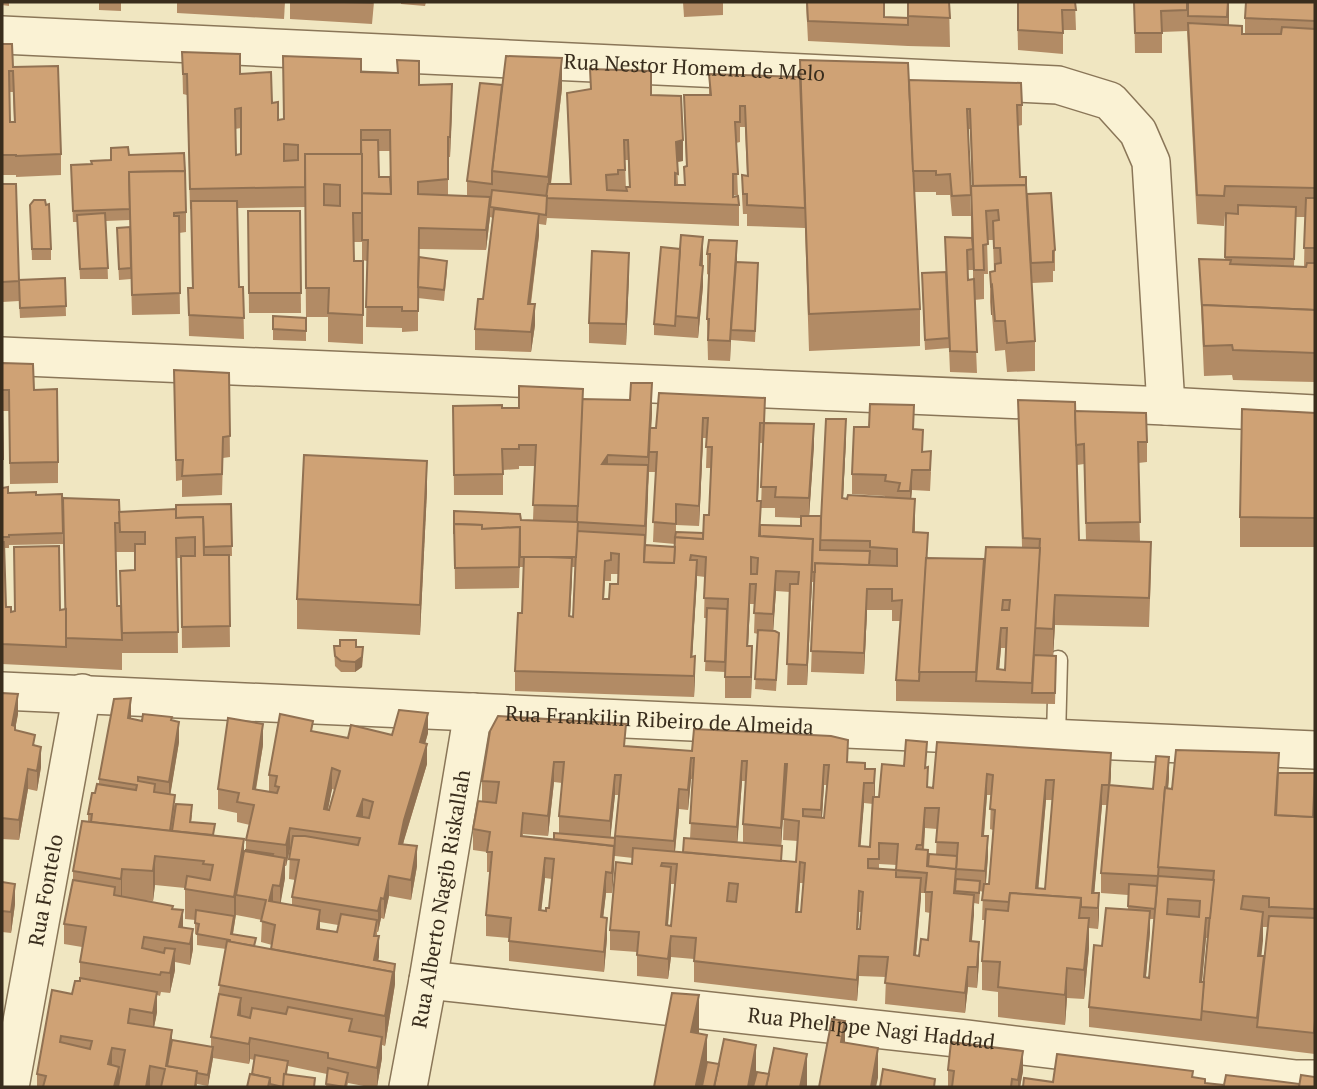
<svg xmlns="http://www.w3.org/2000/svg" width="1317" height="1089" font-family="'PT Serif',serif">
  <rect width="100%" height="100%" fill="#f0e6c1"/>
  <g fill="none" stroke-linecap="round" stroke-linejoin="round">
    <g stroke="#8a7658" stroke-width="21">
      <path id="lane" d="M1056,738L1058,660"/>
    </g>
    <g stroke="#8a7658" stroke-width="40">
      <g id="street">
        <path id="s1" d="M2,35L1058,85L1110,101L1138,132L1151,162L1166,406"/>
        <path d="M2,356L1166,406L1315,414"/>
        <path id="s2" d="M2,691L1315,750"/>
        <path id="s3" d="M428,980L966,1039L1296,1079H1315"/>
        <path id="s4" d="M10,1087L82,693"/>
        <path id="s5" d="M408,1087L428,980L473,712"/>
      </g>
    </g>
    <use href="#lane" stroke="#faf2d4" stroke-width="18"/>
    <use href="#street" stroke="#faf2d4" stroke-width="37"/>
  </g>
  <g fill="#b28b65" fill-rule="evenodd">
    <path d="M2,2H9V6L2,5Z"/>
    <path d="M99,2H121V11L99,10Z"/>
    <path d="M177,2H285L284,19L177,13Z"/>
    <path d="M290,2H374L372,24L290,19Z"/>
    <path d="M401,2H426L425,6L401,4Z"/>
    <path d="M683,2H723V15L684,17Z"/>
    <path d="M806,2H885L884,17L908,23V2H949L950,47L908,46V43V46L808,41Z"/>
    <path d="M1017,2H1075L1076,30H1063V54L1018,50Z"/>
    <path d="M1134,2H1229V25L1242,34H1245V18L1315,2V382L1233,380L1232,375L1204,376L1199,259H1225L1226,215H1225L1224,226L1197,224L1187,31L1162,32V53H1135ZM1296,217H1305L1304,267L1294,266Z"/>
    <path d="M2,44L13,67L61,154V175L16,177V175H2ZM9,92H13L14,122H10Z"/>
    <path d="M182,52L240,74L272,103L278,120L283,119L361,72L419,85L452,105L450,157H448V195L467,196V181L502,85L562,88L551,184H570L567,93L590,89V69L651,95L683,161L677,162L678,185H684V167L686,166L684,95H709V74L800,77V60L909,80L1022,105V125L1018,126L1020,177L1027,194L1055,250V271H1053V282L1032,283L1035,341V371L1007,372L1005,350L995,351L992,315H991L990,302V272L994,271L993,240H987L988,274H984V299L974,300L977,373L950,372L949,348L925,350L922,284L946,272L945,237L971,238V186H972L970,129H968L971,216H952L950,195H936V192H914L920,309V346L809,351L805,228L747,226V214H743L742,196V175L747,176L745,127H740V142L736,143L738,195H733V197L739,205V226L547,218L546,225L539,224V235L531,304L535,325L531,352L475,350V329L483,299L493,218L490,217L486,250L419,249L418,283L447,271L444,301L418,298V294V331L402,332V328L366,327L367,261L362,260V242H353L354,261H363V344L328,342V317H306L305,207L237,208L239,287H243L244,339L189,336L188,288H192L191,209H190L187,95L183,94ZM241,128V154L236,155L235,129ZM378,151H390V177H379ZM625,160H628L629,187L626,191ZM968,270H973V279L968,280Z"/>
    <path d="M129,155L186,212V232L179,233L180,314L132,315L131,279L119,280L117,238L130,227V220L106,221L108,279H80L77,222H73L71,175L91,164Z"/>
    <path d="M2,184L19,280L65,278L66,316L20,318L19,300V301L2,302Z"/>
    <path d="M30,205L51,249V260H32Z"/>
    <path d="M248,211H300L301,313H249Z"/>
    <path d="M709,240L737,262L758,274L755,342L731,340L730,361L708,360L707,319L709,275L707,274V254Z"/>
    <path d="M703,258V286L698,338L654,335V324Z"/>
    <path d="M629,273L626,345L589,343V323Z"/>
    <path d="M273,316L306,318V341L273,340Z"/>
    <path d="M2,363L34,390L58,462V483L10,484L9,411H2L3,479H2Z"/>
    <path d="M174,370L229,373L230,457L223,458L222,495L182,497V480L176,481Z"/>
    <path d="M659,393L765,423L814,445L809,516H821L846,439L843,498L885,497V496L852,494V474L914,430L931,472L930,491L912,490L911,499L915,519V532L928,558L984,559L1022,547L1018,400L1075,411L1147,442V462L1138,463L1140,541L1151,571L1149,627L1055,625L1053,656L1056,666L1055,704L896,701V680L900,621H892V610H867L864,674L811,672L814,582H812V581L807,685H787L790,592L776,591L773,631L779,643L776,691L755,689L758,634L754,633L755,604H750L748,646L752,667L751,698H725V672L705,671L707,618H704L705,577L697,576L692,657L695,677L694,697L515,691V671L522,613L524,567H520V558L519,588L455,589L454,511L521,520H533L535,466H519V469L503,470V495H454L453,406L502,408H519L583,399L652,413L651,428H656ZM703,438H707L706,468H711L709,515L703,533L676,532V525L699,526ZM760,443H763L761,508H775V517L801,518V526L760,525L758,501ZM1084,464L1086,540H1079L1077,465ZM649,470V472H656L653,542L675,544V547L646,545ZM572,567H575L573,617L570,616ZM611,574H618V584L609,599H604L605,581H611ZM1001,648H1006L1005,670L999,669Z"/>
    <path d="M1315,413V547H1240V517Z"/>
    <path d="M2,488L8,493L36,495L62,494L63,544L9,545V548H4L6,607L11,612L65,609L63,527L119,512L176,509L231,504L232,556H229L230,647L182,648L181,558H177L178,653H122V670L2,664ZM116,552H135V570L121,606H117Z"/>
    <path d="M427,490L420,635L297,629V599Z"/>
    <path d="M334,646L356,647L363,657L362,667L355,672H341L335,666Z"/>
    <path d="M2,693L18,714L15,730L35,745L41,767L37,791L28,789L19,840L2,839Z"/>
    <path d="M131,719L142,721L172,720L179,742L170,795L175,806L192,815L191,823L246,851V840L250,825L237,822V813L218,809V789L263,745L256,790L269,792V775L313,731L348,738L428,733L425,743L427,764L403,844L417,866L411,900L389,896L384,919L381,918L378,932H377L378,960L395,984L385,1046L382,1045V1058L377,1087H369L348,1083L347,1087H326L327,1074L288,1066L287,1074L315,1087H247L252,1074L254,1060L250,1059L249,1064L213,1058L208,1086L197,1084V1087H37V1074L72,994L80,981V962L82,947L64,944V924L73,880V871L88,822V814L99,784V779ZM332,789L335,790L329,810L328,809ZM290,849L289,879L295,880L292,897V905L280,903L285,878V866H286ZM155,885L185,888V919L195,920V934L197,935V945L226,949L211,1037V1047L172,1040L154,1027L157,1012V995L160,996L161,992L170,993L175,970V962L190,965L193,949L173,909L138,900L153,901ZM236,914V915L262,920L261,942L272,945L271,949L256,947L233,934ZM320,922L338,925L337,932L320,929Z"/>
    <path d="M490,731L625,746L848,762L865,769H875V797H879L927,768L928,787L933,788L937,742L1111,774L1110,785L1153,789L1169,777L1168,789H1172L1279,773H1315V1054L1089,1027V1007L1102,946L1128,909V895L1101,893V873L1107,805H1102L1094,893L1099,914L1098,929L1089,928V948L1084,999L1067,998L1065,1025L998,1017V992L982,990V961L985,920H982L983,892L980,891L979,904L974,903L972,941L979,962L977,988L968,987L965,1013L885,1004L886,977L859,976L857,1001L694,982V959L671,957L668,979L637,976V952L610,950V930L632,864L633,858L615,856L612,893H606L603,917L607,938L604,972L509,961V938L486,936V915L490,872H487V852L473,850V829L482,801V781ZM691,779H693L690,839L683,852H675L679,809L688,810ZM742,781H746L743,824V843H737ZM554,782L562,783L559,816V833L554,839L523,836V834L548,836ZM785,784L783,840L798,841L796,862L782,861L781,846ZM824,785H827L824,818H822ZM615,795H619L615,838H610ZM987,795H991L990,829L993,830L989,884H986L988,856L984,836ZM1046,800H1053L1045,889L1038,888ZM864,803L873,804L870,847L860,846ZM925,828L937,829L936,855L928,860L924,850ZM879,864L897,865L896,877L879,869ZM545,878L552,879L549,908L546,911L541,910ZM800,883H804L801,912H798ZM671,884H675L671,926H668ZM921,893H925V912L930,913L928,940L919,956L916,955ZM859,912H862L860,929H858ZM1150,919H1154L1149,978L1146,977L1150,932ZM1263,927H1268L1264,963L1261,956ZM1206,938H1208L1204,982H1202Z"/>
    <path d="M2,882L15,904L11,933L2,932Z"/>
    <path d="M948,1070L1023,1071L1020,1087H948Z"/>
  </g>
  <g fill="#917152">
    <path d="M1228,2H1229V16L1227,54Z"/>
    <path d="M562,58V88L549,198H548V177Z"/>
    <path d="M452,84V105L450,157V137Z"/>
    <path d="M683,140V161L676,162V142Z"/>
    <path d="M490,197V217L486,250V230Z"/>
    <path d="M539,214V235L528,324V304Z"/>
    <path d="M703,237V258L700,286V265Z"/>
    <path d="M737,241V262L731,330L730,361V341Z"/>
    <path d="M629,253V273L626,345V324Z"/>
    <path d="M703,266V286L698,338V318Z"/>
    <path d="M992,285V315H991V286Z"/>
    <path d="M535,304V325L531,352V332Z"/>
    <path d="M652,383V413L648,486V457Z"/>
    <path d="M703,418V438L699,526V506Z"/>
    <path d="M846,419V439L842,519V498Z"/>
    <path d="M760,423V443L757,521V501Z"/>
    <path d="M814,424V445L809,518V498Z"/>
    <path d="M608,455V485L602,464Z"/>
    <path d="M427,461V490L420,635V605Z"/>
    <path d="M648,465V495L645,568L644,562Z"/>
    <path d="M912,470V490L910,512V491Z"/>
    <path d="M915,499V519L913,553V532Z"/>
    <path d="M813,539L812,581L807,685V665Z"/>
    <path d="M572,558V578L569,636V616Z"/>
    <path d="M697,560V580L691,677V657Z"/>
    <path d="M776,571V591L773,634V614Z"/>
    <path d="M750,584V604L747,666V646Z"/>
    <path d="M867,589V610L864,674V653Z"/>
    <path d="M1055,595V625L1053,658V629Z"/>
    <path d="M1001,628V648L998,682L997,669Z"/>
    <path d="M752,646V667L751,698V677Z"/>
    <path d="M363,647L362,667L355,672V662Z"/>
    <path d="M695,656V677L694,697V676Z"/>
    <path d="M18,694V714L15,729L12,725Z"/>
    <path d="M131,698V718L128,739V718Z"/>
    <path d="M428,713V733L420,762V742Z"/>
    <path d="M179,722V742L169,803V782Z"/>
    <path d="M263,724V745L253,805V789Z"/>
    <path d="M427,744V764L404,840L399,864V844L404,820Z"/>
    <path d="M41,747V767L37,791V771Z"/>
    <path d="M1111,753V774L1109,806V785Z"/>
    <path d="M1169,757V777L1161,868Z"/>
    <path d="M691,758V779L688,810V790Z"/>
    <path d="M742,761V781L737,848V827Z"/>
    <path d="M554,762V782L548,836V816Z"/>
    <path d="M785,764V784L781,848V828Z"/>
    <path d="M824,765V785L821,831V810Z"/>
    <path d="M332,768V789L324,829V809Z"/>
    <path d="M28,769V789L19,840V820Z"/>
    <path d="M875,769V789L874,804V783Z"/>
    <path d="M987,774V795L982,856V836Z"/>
    <path d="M615,775V795L610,842V821Z"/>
    <path d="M1046,780V800L1037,904L1036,888Z"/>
    <path d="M864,783V803L859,866V846Z"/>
    <path d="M1102,785V805L1093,908L1092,893Z"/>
    <path d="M679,789V809L674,861V841Z"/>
    <path d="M363,799V820L357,816Z"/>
    <path d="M925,808V828L922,866V845Z"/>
    <path d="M290,828V849L286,866V845Z"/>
    <path d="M988,836V856L985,892V871Z"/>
    <path d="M244,839V870L236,895V914L231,945V934L234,916V897Z"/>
    <path d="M417,846V866L411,900V880Z"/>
    <path d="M614,846V867L612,893V873Z"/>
    <path d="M155,856V885L153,901V871Z"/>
    <path d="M285,858V878L280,907V886Z"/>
    <path d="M545,858V878L539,931V910Z"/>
    <path d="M800,862V883L796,932V912Z"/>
    <path d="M671,867V888L666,946V925Z"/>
    <path d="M122,869V898L121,908V879Z"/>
    <path d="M606,872V893L601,937V917Z"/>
    <path d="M389,876V896L384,919V899Z"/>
    <path d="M921,878V898L914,976V955Z"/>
    <path d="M15,884V904L11,933V912Z"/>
    <path d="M273,885V906L269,901Z"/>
    <path d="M859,891V912L857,949V929Z"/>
    <path d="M1099,893V914L1098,929V908Z"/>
    <path d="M974,895V915L970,961V941Z"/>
    <path d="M381,898V918L378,932V911Z"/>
    <path d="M183,910V931L179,927Z"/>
    <path d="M320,910V931L317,929Z"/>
    <path d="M1150,911V932L1144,997V977Z"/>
    <path d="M1263,912V941L1258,986V956Z"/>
    <path d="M607,918V938L604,972V952Z"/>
    <path d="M1089,918V948L1084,999V970Z"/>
    <path d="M1206,918V938L1200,1002V982Z"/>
    <path d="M193,929V949L190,965V944Z"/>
    <path d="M379,936V957L374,980V960Z"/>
    <path d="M671,936V957L668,979V959Z"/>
    <path d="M979,942V962L977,988V967Z"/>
    <path d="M175,949V970L170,993V973Z"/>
    <path d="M859,956V976L857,1001V980Z"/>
    <path d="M395,964V984L385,1046V1016L393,972Z"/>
    <path d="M968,967V987L965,1013V993Z"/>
    <path d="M1067,968V998L1065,1025V995Z"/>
    <path d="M157,992V1012L153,1033V1013Z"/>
    <path d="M699,995V1033L691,1069V1032Z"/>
    <path d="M241,998V1018L238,1015Z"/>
    <path d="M845,1021V1050L841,1042Z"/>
    <path d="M172,1030V1051L169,1069L166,1066Z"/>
    <path d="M707,1035V1073L704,1087H696Z"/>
    <path d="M382,1037V1058L377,1087V1068Z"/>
    <path d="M250,1038V1059L249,1064V1044Z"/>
    <path d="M756,1045V1082L755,1087H748Z"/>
    <path d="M213,1047V1058L208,1086V1075Z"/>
    <path d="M112,1048V1068L108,1064Z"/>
    <path d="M878,1048V1078L876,1087H871Z"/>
    <path d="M1023,1051V1071L1020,1087H1018V1080Z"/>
    <path d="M807,1054V1087H800Z"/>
    <path d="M150,1066V1087H146Z"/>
    <path d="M119,1067V1087H114Z"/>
  </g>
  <g fill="#cfa275" stroke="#917152" stroke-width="2" fill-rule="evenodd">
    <path d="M344,2H373L372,3Z"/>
    <path d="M807,2H884V17L908,18V25L808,21Z"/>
    <path d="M908,2H949L950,18L908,16Z"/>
    <path d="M1018,2H1075L1076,10H1062L1063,33L1018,30Z"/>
    <path d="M1134,2H1187V10L1161,11L1162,33H1135Z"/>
    <path d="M1188,2H1228L1227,17L1188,16Z"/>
    <path d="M1246,2H1315V21L1245,18Z"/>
    <path d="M1188,23L1242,26V34H1281L1282,27L1315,29V188L1225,186L1224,196L1197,195Z"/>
    <path d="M2,44H12L13,67L58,66L61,154L16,156V155H2ZM9,71H13L15,122H10Z"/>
    <path d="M182,52L240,54V74L271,72L272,103L278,102V120L284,119L283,56L361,59V72L398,73L397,60L419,61V85L452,84L450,137H448V179L418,182V194L490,197L486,230L419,228L418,311H402V307H366L368,240H362V193L391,194L390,130H361V154H305V187L190,189L187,74H183ZM241,108V154L236,155L235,109ZM284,144L298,145V160L284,161Z"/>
    <path d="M506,56L562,58L548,177L492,171Z"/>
    <path d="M800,60L908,63L920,309L809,314Z"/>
    <path d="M590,69L651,71V95L681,96L683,140L676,142L678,174L675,173V185H685L684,167L687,166L684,95H711L709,74L800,77L805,208L747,205V194H743L742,175L748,176L745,106H740V122H735L738,174H733V197L738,196L739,205L546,198L548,184H571L567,93L591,89ZM624,140H628L630,187H626L627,191L607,190L606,175L618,174V170H625Z"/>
    <path d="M909,80L1021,83L1022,105H1017L1020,177H1026V185L973,186L970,109H967L971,195L952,196L950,174L936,175V171H913Z"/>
    <path d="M480,83L502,85L492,171V184L467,181Z"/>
    <path d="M361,140H378L379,177H390L391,194L362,193Z"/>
    <path d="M128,147L129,155L184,153L185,171L129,172L130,209L73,211L71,165L92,164L91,161L111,160V148Z"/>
    <path d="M305,154H362V213H353L354,261H363V315L328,313L329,288H306ZM324,184L340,185V206L324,205Z"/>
    <path d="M185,171L186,212L174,213V216H179L180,293L132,295L129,172Z"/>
    <path d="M2,184H16L19,281L2,282Z"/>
    <path d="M1026,185L1035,341L1007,343L1005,321H995L992,285L991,286L990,272L995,271V264L1001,263L1000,248H994L993,221L999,220L998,210L986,211L988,244L983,245L984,270H974L971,186Z"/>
    <path d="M492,190L547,196L546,215L490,207Z"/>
    <path d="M1051,193L1055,250L1053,251V262L1031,263L1027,194Z"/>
    <path d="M1306,198H1315V248H1304Z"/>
    <path d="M34,200H45L46,205L49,204L51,249H32L30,205Z"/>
    <path d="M191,201H237L239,287H243L244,318L189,315L188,288H193Z"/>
    <path d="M1238,205L1296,207L1294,259L1225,257L1226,213L1238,214Z"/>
    <path d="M494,209L539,214L528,304H535L531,332L475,329L478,299H483Z"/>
    <path d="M248,211H300L301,293H249Z"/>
    <path d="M105,213L108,268L80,269L77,215Z"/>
    <path d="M130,227L131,268L119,269L117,228Z"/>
    <path d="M681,235L703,237L700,265L703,266L698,318L675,316Z"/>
    <path d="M945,237L972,238L973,249L967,250L968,280L974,279L977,352L950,351Z"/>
    <path d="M709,240L737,241L730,341L708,340L709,319H707L710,254H707Z"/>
    <path d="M661,247L680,249L675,326L654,324Z"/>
    <path d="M592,251L629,253L626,324L589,323Z"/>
    <path d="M419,257L447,261L444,290L418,287Z"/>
    <path d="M1199,259L1231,260L1230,264L1306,267L1307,263H1315V310L1202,305V307Z"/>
    <path d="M736,262L758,263L755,331L731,330Z"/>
    <path d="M946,272L949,338L925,340L922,273Z"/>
    <path d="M65,278L66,306L20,308L19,280Z"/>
    <path d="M1202,305L1315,310V353L1233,350L1232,345L1204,346Z"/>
    <path d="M273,316L306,318V331L273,329Z"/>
    <path d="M2,363L33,364L34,390L57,389L58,462L10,463L9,390H2Z"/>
    <path d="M174,370L229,373L230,436L223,437L222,474L182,476L183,460H176Z"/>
    <path d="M631,383H652L648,457L608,455L602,464L648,465L645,526L577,522L582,399L630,400Z"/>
    <path d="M519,386L583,389L578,506L533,505L536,445H519V449H502L503,474L454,475L453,406L502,405V408H519Z"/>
    <path d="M659,393L765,398L764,423H760L757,501H761L759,536L813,539L807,665L787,664L790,584H798L799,572L776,571L773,614L754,613L756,584H750L747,646H752L751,677H725L728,599L704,598L706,557L691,555L690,560H697L691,657L695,656L694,676L515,671L518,613H522L524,556L572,558L569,616L573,617L577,531L645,535L644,562L674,563L675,537L703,539L704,515H709L712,447H706L708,418H703L699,506L676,504V524L653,522L657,452H649L650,428H656ZM611,553L619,554L618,584H610L609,599H603L605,561L611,560ZM751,557L758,558L757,574H751Z"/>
    <path d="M2,398L3,459H2Z"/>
    <path d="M1018,400L1075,402L1079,540L1151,542L1149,598L1055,595L1053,629L1035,628L1040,539L1023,538Z"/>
    <path d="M870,404L914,405L913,429L923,430L922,452L931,451L930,470H912L910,491H898L900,483L885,481L886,475L852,474L854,427H869Z"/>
    <path d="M1242,409L1315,413V518L1240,517Z"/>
    <path d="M1075,411L1146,413L1147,442H1138L1140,522L1086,523L1084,444L1076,445Z"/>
    <path d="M826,419H846L842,498L847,499L848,495L915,499L913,532L928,533L919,681L896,680L902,600L892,601V589H867L864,653L811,651L815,563L897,566V549L870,547V541L820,540Z"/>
    <path d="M764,423L814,424L809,498L775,497L776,487H761Z"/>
    <path d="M304,455L427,461L420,605L297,599Z"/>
    <path d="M8,487V493L36,492V495L62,494L63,533L9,535V537H2V488Z"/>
    <path d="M63,498L119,500L120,523H115L117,606H121L122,640L66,638Z"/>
    <path d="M231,504L232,546L204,547L203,517L176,518V505Z"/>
    <path d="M176,509V518L203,517L204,555H229L230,626L182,627L181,556H195V537L176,538L178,632L122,633L120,571L135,570V544H145V532H120L119,512Z"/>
    <path d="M454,511L520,514L521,520L578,522L576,557H520V527L482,529V525L454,524V534Z"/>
    <path d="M801,516H821L820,550L870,551L869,565L815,563V572H812L813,539L760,536V525L801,526Z"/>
    <path d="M454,524L482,525V529L520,527L519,567L455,568Z"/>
    <path d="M676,532L703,533V539L675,537Z"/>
    <path d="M2,542H4L6,607H11V612L15,611L14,547L59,546L60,610L66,609V647L2,644Z"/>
    <path d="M645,545L675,547L674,563L644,562Z"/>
    <path d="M986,547L1040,548L1032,683L976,681ZM1003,600H1010L1009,610H1002ZM1001,628H1007L1005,670L997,669Z"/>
    <path d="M926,558L984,559L976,672H919Z"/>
    <path d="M707,608L727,609L725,662L705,661Z"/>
    <path d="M758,630L775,631L779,633L776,680L755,679Z"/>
    <path d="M340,640H356V647H363L362,657L355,662L341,661L335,656L334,646H340Z"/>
    <path d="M1034,655L1056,656L1055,693H1032Z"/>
    <path d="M2,693L18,694L12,725L15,726V730L35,735L33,745L41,747L37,771L28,769L19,820L2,818Z"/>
    <path d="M131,698L128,718L142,721L143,714L172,717L171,720L179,722L169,782L138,777V781L155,784L154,792L175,795L170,831L91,822L92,814H88L92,793H95L97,784L136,790L137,785L99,779L114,699Z"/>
    <path d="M399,710L428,713L420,742L427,744L404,820L399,844L417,846L411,880L389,876L384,899L381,898L378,911L292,897L299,860L289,859L293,836H305L358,845L360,838L290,828L286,845L246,840L254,805L237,802L239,793L218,789L228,718L263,724L253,789L277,793L279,787L275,786L277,776L269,775L280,714L313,721L311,731L348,738L351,725L392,735ZM332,768L340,771L329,810L324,809ZM363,799L373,802L369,818L357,816Z"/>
    <path d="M498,716L626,724L624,746L692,751L694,729L831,736L848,740L847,762L865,763V769H875L874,783H864L859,846L870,847L873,797H879L882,764L904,766L906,740L927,742L925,768L928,767L927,787L933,788L937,742L1111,753L1109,785L1153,789L1156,756L1169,757L1166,789L1165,788L1158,876L1101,873L1109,785H1102L1092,893H1099L1098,908L1081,907V898L1010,893L1009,902L982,900L984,884H989L995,810L990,809L993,775L987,774L982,836H988L985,871L956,869L958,843L936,842L939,808H925L922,845H917L916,849L928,850L927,866L956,869L954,893L974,895L970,941L979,942L977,967H968L965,993L885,983L888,957L859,956L857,980L694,961L696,938L671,936L668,959L637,955L639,932L610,930L616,862L632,864L633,848L796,862L799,821L783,819L787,764H785L781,828L743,824L747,761H742L737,827L690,823L694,758H691L688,790L679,789L674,841L615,836L621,775H615L610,821L559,816L564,762H554L548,816L523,813L521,836L614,846L612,873L606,872L601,917L607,918L604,952L509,941L511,918L486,915L492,852H487L490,832L473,829L478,801L496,803L499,782L482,781L490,731ZM824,765H829L824,818L803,816V809L821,810ZM1046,780H1054L1045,889L1036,888ZM879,843L898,844L896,870L927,873L925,892H932L928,940L921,939L919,956L914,955L921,878L896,877V870L868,868V859H879ZM545,858L554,859L549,908H546V911L539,910ZM800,862L805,863L801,912H796ZM662,863L677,864L671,926L666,925L671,867L661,866ZM729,883L738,884L736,902L727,901ZM859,891L863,892L860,929H857Z"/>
    <path d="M1176,750L1279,753L1275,815L1313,817L1315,776V909L1269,907V898L1243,896L1241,909L1263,912L1258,956H1264L1257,1018L1201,1011L1214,871L1158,867L1165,788L1172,789Z"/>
    <path d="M1278,773H1315L1313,817L1276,815Z"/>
    <path d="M176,804L192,805L190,822L215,824L213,835L172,831Z"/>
    <path d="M82,821L244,839L234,897L185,889L187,876L210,880L213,865L203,864L204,861L155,856L153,871L122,869L121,879L73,871Z"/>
    <path d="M554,833L615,838L614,856V846L554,839Z"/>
    <path d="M684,838L782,846L781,861L683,852Z"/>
    <path d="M246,850L273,854L272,856L246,851Z"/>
    <path d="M244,851L285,858L280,886L273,885L269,901L320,910L317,929L337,932L341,914L377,920L374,936H379L374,960L395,964L393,981V972L271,949L275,925L261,921L266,900L236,895Z"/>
    <path d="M929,854L957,856L956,869L928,866Z"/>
    <path d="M1158,876L1214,880L1210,918H1206L1200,982H1204L1201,1020L1089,1007L1094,945L1102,946L1106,908L1150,911L1144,977L1149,978ZM1168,899L1200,901L1199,917L1167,914Z"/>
    <path d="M956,879L980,881L979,893L955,891Z"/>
    <path d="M73,880L115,887L114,895L173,906L172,909L183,910L179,927L193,929L190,944L144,937L142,948L164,953L165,948L175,949L170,973L161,972L160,975L80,962L86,927L64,924Z"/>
    <path d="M2,882L15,884L11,912L2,911Z"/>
    <path d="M1129,884L1157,886L1155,909L1128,906Z"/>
    <path d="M1010,893L1081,898L1079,918H1089L1084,970L1067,968L1065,995L998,987L1000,962L982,961L986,909L1008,911Z"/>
    <path d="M196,910L234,916L231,934L256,938L254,946L230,942V940L197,934L199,924L195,923Z"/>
    <path d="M1269,916L1315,918V1021L1314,1033L1257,1027Z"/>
    <path d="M227,941L393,972L385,1016L219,985Z"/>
    <path d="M80,978L157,992L153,1013L130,1009L128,1023L172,1030L166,1066L197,1071L195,1087H161L165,1069L150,1066L146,1087H118L125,1050L112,1048L108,1064L119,1067L114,1087H43L46,1076L37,1074L52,990L72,994L75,981H80ZM61,1036L92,1041L90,1049L60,1042Z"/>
    <path d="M672,993L699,995L691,1032L707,1035L696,1085L708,1087H654Z"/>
    <path d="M219,994L241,998L238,1015L250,1018L252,1008L286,1014L288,1007L352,1019L349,1031L382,1037L377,1068L328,1058V1053L250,1038L249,1044L211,1037Z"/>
    <path d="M832,1019L845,1021L841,1042L878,1048L871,1087H819Z"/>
    <path d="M724,1039L756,1045L748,1087H714Z"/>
    <path d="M172,1040L213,1047L208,1075L197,1073V1071L167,1066Z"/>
    <path d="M951,1042L1023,1051L1018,1080L1012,1079L1011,1087H952L954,1071L948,1070Z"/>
    <path d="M774,1048L807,1054L800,1087H766Z"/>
    <path d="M1057,1054L1193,1071L1192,1077L1205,1079V1083L1224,1085L1226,1075L1300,1084L1299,1087H1023L1024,1078L1053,1082Z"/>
    <path d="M255,1055L288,1061L283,1087L270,1084V1078L252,1074Z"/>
    <path d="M707,1062L719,1064L714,1087L702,1086Z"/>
    <path d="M328,1068L348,1073L345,1087L326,1084Z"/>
    <path d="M883,1069L935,1079L934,1087H880Z"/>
    <path d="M757,1072L769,1074L766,1087H753Z"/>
    <path d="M250,1074L270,1078L268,1087H247Z"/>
    <path d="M284,1074L315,1078L314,1087H283Z"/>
    <path d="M1301,1075L1315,1077V1087H1299Z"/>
  </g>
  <g text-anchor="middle" stroke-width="7" stroke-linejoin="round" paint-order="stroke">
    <g font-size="21" fill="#392d1d" stroke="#f7efd1">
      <text dy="7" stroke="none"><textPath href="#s1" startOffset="693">Rua Nestor Homem de Melo</textPath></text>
      <text dy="7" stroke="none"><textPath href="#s2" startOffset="658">Rua Frankilin Ribeiro de Almeida</textPath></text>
      <text dy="7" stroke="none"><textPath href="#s4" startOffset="200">Rua Fontelo</textPath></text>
      <text dy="7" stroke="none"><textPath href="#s5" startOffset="191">Rua Alberto Nagib Riskallah</textPath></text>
      <text dy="7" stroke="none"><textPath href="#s3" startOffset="446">Rua Phelippe Nagi Haddad</textPath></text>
    </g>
  </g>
  <rect width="1317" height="1089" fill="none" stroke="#392d1d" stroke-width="7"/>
</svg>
